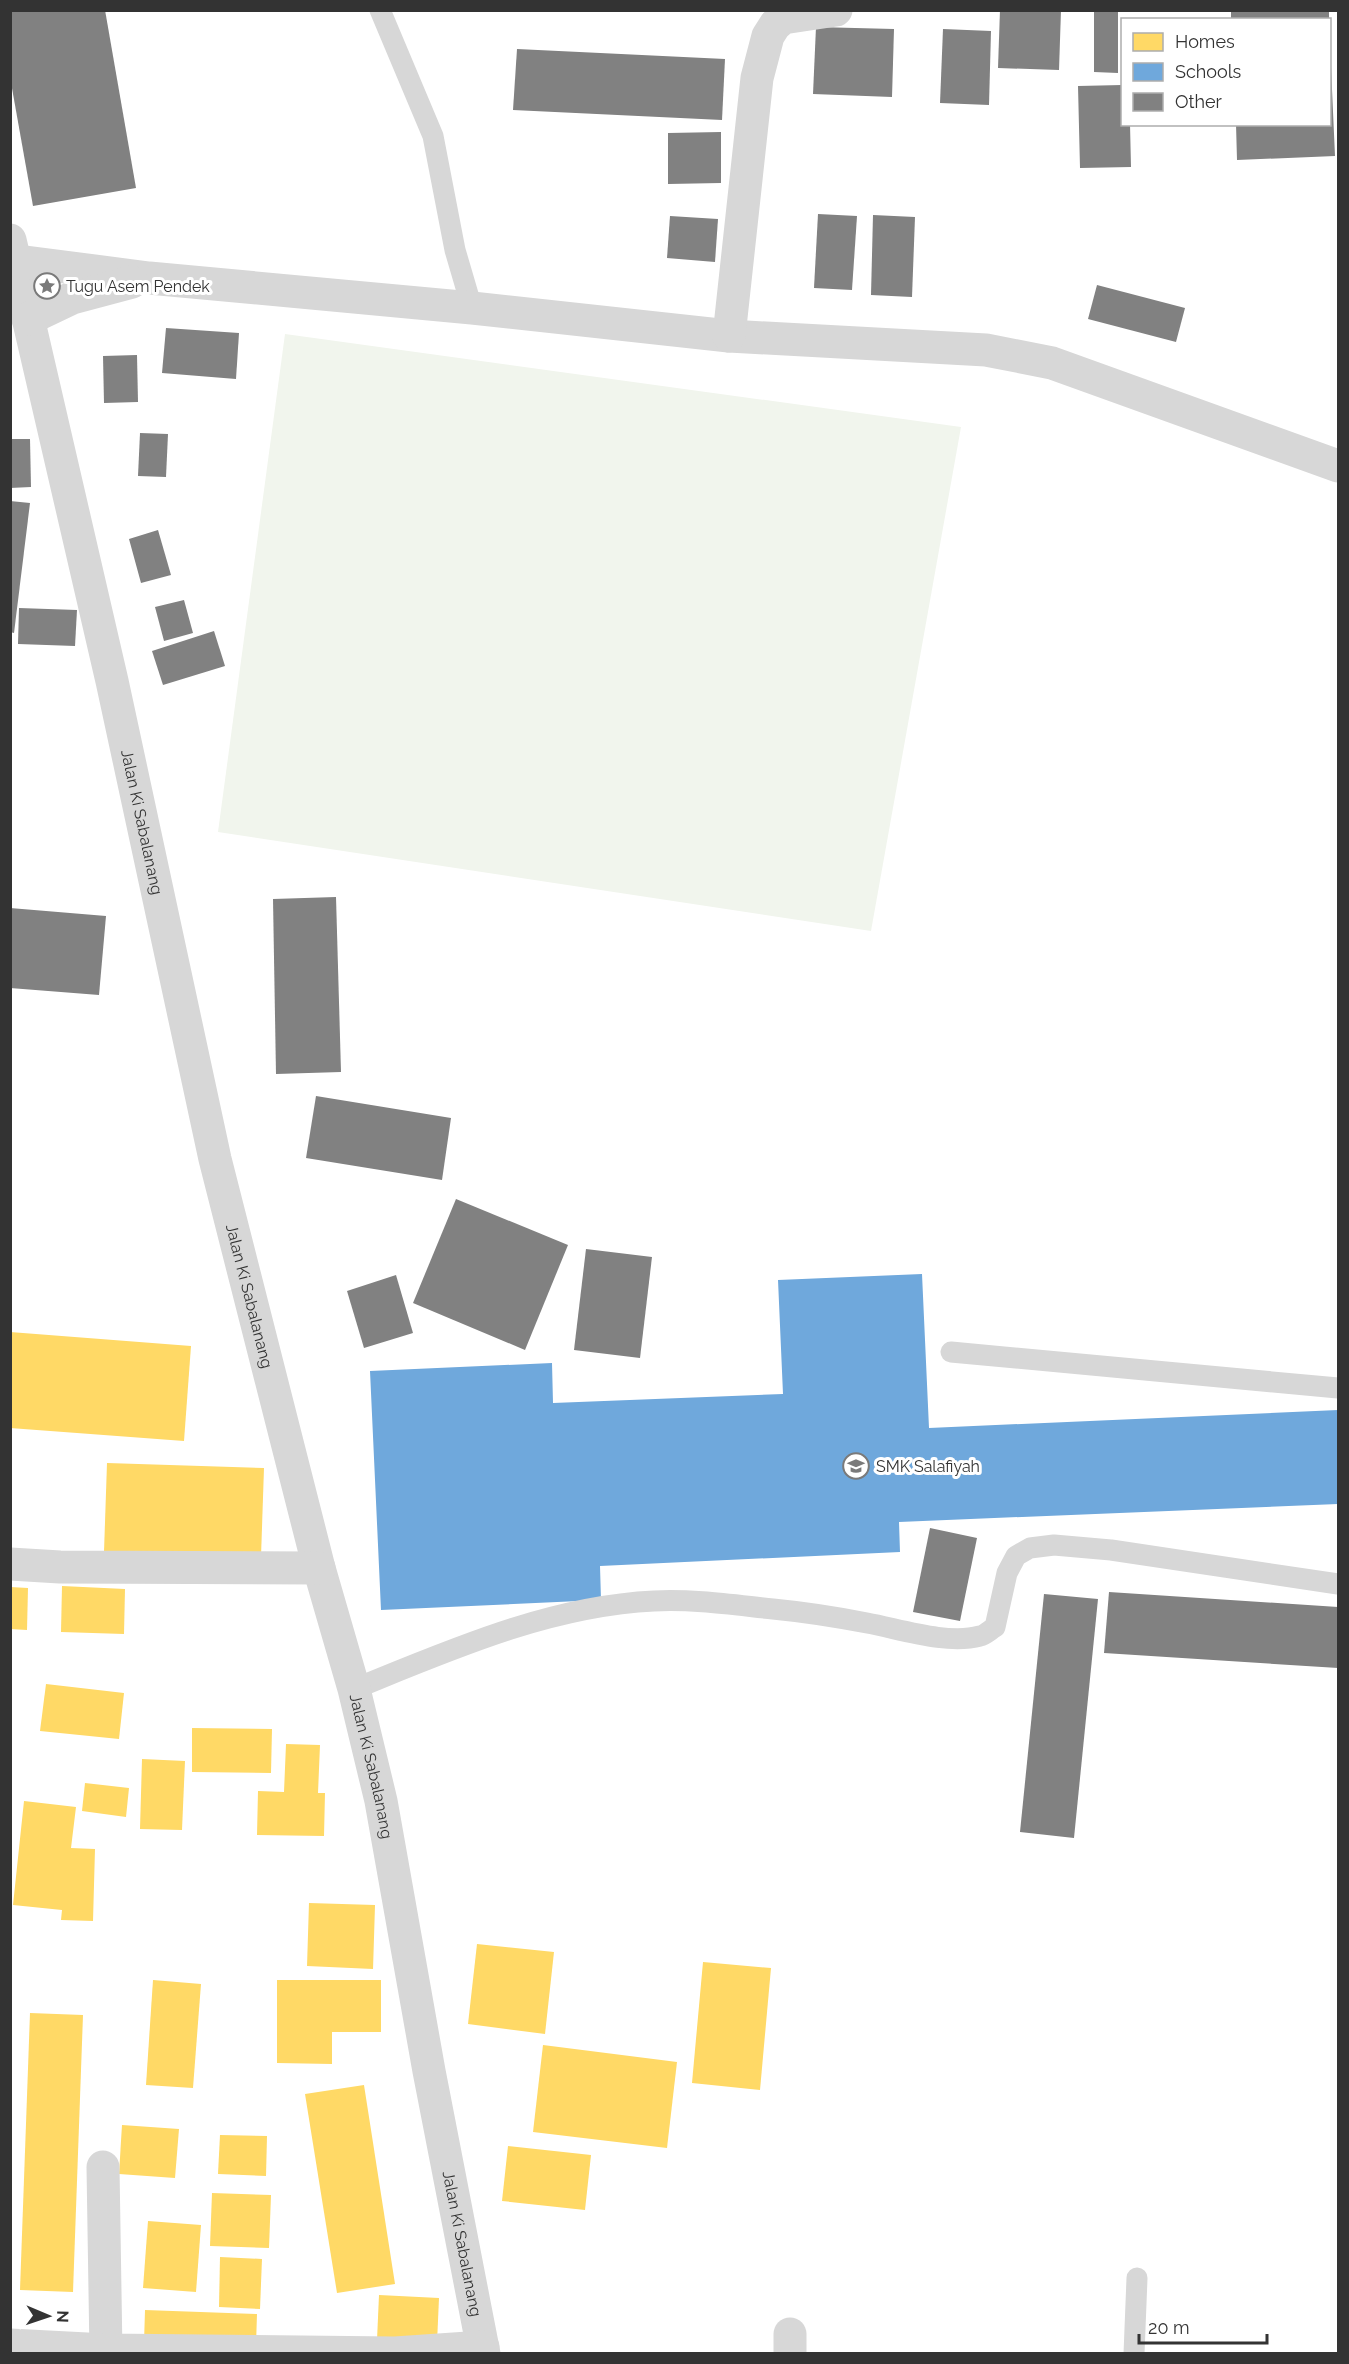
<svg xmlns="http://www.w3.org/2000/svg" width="1349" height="2364" font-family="Raleway,sans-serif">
  <rect width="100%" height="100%" fill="#fff"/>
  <path fill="#f1f5ed" d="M285,334L961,427L871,931L218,832Z"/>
  <g fill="#ffd966">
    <path d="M10,1332L191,1346L184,1441L10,1428Z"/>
    <path d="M107,1463L264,1468L261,1557L104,1552Z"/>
    <path d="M62,1586L125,1589L124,1634L61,1632Z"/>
    <path d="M10,1587L28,1588L27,1630L10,1629Z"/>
    <path d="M46,1684L124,1693L119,1739L40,1731Z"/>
    <path d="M192,1728L272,1729L271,1773L192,1772Z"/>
    <path d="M286,1744L320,1745L318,1793H325L324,1836L257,1835L258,1791L284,1792Z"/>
    <path d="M142,1759L185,1761L182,1830L140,1829Z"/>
    <path d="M85,1783L129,1788L126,1817L82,1811Z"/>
    <path d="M24,1801L76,1807L71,1848L95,1849L93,1921L61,1920L62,1910L13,1905Z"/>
    <path d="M309,1903L375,1905L373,1969L307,1966Z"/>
    <path d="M477,1944L554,1952L545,2034L468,2024Z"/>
    <path d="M703,1962L771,1968L760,2090L692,2083Z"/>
    <path d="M153,1980L201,1984L193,2088L146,2085Z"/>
    <path d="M277,1980H381V2032H332V2064L277,2063Z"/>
    <path d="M30,2013L83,2015L73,2292L20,2290Z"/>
    <path d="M543,2045L677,2062L667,2148L533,2132Z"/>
    <path d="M364,2085L395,2284L337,2293L305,2094Z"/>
    <path d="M122,2125L179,2129L175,2178L119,2174Z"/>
    <path d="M220,2135L267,2136L266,2176L218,2174Z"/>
    <path d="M508,2146L591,2155L585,2210L502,2201Z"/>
    <path d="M212,2193L271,2195L269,2248L210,2246Z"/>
    <path d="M148,2221L201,2225L196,2292L143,2288Z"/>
    <path d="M220,2257L262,2259L260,2309L219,2307Z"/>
    <path d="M379,2295L439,2298L437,2343L377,2340Z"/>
    <path d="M145,2310L257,2314L256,2345L144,2342Z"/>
  </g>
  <path fill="#6fa8dc" d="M922,1274L929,1428L1338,1410V1504L899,1522L900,1552L600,1566L601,1600L381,1610L370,1371L552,1363L553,1403L783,1394L778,1280Z"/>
  <g fill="#818181">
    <path d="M10,10H105L136,188L33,206L10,77Z"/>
    <path d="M1000,10H1061L1059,70L998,68Z"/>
    <path d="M1094,10H1118V73L1094,72Z"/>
    <rect x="1231" y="10" width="98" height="10"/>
    <path d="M816,27L894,29L892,97L813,94Z"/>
    <path d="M943,29L991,31L989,105L940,103Z"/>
    <path d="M517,49L725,59L722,120L513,110Z"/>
    <path d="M1330,67H1331L1335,156L1237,160L1236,124H1330Z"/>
    <path d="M1122,85V124H1130L1131,167L1080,168L1078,86Z"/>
    <path d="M721,132V183L668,184V133Z"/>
    <path d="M818,214L857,216L852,290L814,288Z"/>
    <path d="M873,215L915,217L912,297L871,295Z"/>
    <path d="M670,216L718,219L715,262L667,258Z"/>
    <path d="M1097,285L1185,308L1176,342L1088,319Z"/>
    <path d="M166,328L239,333L236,379L162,373Z"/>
    <path d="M137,355L138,402L104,403L103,356Z"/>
    <path d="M140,433L168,434L166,477L138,476Z"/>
    <path d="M10,439H30L31,487L10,488Z"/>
    <path d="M10,501L30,503L14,633L10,632Z"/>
    <path d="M158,530L171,575L141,583L129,539Z"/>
    <path d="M184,600L193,633L164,641L155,607Z"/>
    <path d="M19,608L77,610L75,646L18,644Z"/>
    <path d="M214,631L225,666L163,685L152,651Z"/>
    <path d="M336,897L341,1072L276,1074L273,899Z"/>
    <path d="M10,908L106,916L99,995L10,988Z"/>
    <path d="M316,1096L451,1118L442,1180L306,1158Z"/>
    <path d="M456,1199L568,1245L525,1350L413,1303Z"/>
    <path d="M586,1249L652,1257L640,1358L574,1350Z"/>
    <path d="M396,1275L413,1333L364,1348L347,1291Z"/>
    <path d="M930,1528L977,1538L960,1621L913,1612Z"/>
    <path d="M1109,1592L1338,1607V1668L1104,1653Z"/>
    <path d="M1044,1594L1098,1599L1074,1838L1020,1832Z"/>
  </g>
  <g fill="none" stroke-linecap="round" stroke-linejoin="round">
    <g stroke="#d7d7d7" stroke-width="21">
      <path d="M380,10L433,136L455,250L472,308"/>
      <path d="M951,1352L1338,1388"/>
      <path d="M354,1689C450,1650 549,1606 654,1601C694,1599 734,1605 773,1609C804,1612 836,1617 867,1623C900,1629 947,1645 980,1636C985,1635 990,1630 995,1627L1007,1573L1016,1556L1030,1548L1054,1545L1111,1550L1338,1584"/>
      <path d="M1134,2354L1137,2278"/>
    </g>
    <g stroke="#d7d7d7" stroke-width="33">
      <path id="s1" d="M10,240L112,681L215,1159L319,1568L354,1689L381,1801L429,2071L484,2354"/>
      <path d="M10,260L149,278L472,308L729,336L986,350L1052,363L1338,466"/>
      <path d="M28,319L72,298L132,282"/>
      <path d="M729,336L757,78L768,36L775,25L783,18L836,10"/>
      <path d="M10,1564L60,1567L319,1568"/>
      <path d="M103,2167L106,2354"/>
      <path d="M790,2334V2354"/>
      <path d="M10,2345L106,2350L395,2353L483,2347"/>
    </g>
  </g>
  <defs>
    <g id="sight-ring" transform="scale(1.35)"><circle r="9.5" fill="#fff" stroke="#7a7a7a" stroke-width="1.5"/><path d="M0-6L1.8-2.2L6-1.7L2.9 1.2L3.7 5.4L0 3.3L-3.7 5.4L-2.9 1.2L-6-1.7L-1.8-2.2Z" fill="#7a7a7a"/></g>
    <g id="school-ring" transform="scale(1.35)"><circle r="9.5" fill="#fff" stroke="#7a7a7a" stroke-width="1.5"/><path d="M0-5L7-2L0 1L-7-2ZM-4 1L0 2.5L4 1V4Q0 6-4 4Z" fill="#7a7a7a"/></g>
  </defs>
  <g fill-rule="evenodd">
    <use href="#sight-ring" x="47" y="286"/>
    <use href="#school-ring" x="856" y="1466"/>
  </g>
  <g text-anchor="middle" stroke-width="6" stroke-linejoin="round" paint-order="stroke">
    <g font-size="16" fill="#333" stroke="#fff" text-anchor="start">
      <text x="66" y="292">Tugu Asem Pendek</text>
      <text x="876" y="1472">SMK Salafiyah</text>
    </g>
    <g font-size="16" fill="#333" stroke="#fff">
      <text dy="6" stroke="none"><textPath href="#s1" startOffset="597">Jalan Ki Sabalanang</textPath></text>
      <text dy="6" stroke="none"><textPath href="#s1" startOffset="1083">Jalan Ki Sabalanang</textPath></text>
      <text dy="6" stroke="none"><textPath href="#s1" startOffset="1569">Jalan Ki Sabalanang</textPath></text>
      <text dy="6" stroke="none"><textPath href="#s1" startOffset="2055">Jalan Ki Sabalanang</textPath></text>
    </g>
  </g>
  <rect width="1349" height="2364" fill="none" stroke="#333333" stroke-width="24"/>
  <rect x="1121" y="18" width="210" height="108" fill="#ffffff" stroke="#adadad" stroke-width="1.5"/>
  <rect x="1133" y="33" width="30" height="18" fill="#ffd966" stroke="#adadad" stroke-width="1.5"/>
  <text x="1175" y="48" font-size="18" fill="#333333">Homes</text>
  <rect x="1133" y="63" width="30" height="18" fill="#6fa8dc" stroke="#adadad" stroke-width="1.5"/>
  <text x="1175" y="78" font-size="18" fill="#333333">Schools</text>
  <rect x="1133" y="93" width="30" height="18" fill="#818181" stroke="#adadad" stroke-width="1.5"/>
  <text x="1175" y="108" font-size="18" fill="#333333">Other</text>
  <g transform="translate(48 2316) rotate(92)" stroke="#ffffff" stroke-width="4.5" paint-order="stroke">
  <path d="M0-4.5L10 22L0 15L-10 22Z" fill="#333333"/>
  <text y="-9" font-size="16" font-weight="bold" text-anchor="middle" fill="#333333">N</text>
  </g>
  <path d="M1139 2334v9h128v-9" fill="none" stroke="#333333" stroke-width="3"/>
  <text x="1148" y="2334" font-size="18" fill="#333333" stroke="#ffffff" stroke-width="4.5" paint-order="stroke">20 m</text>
</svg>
